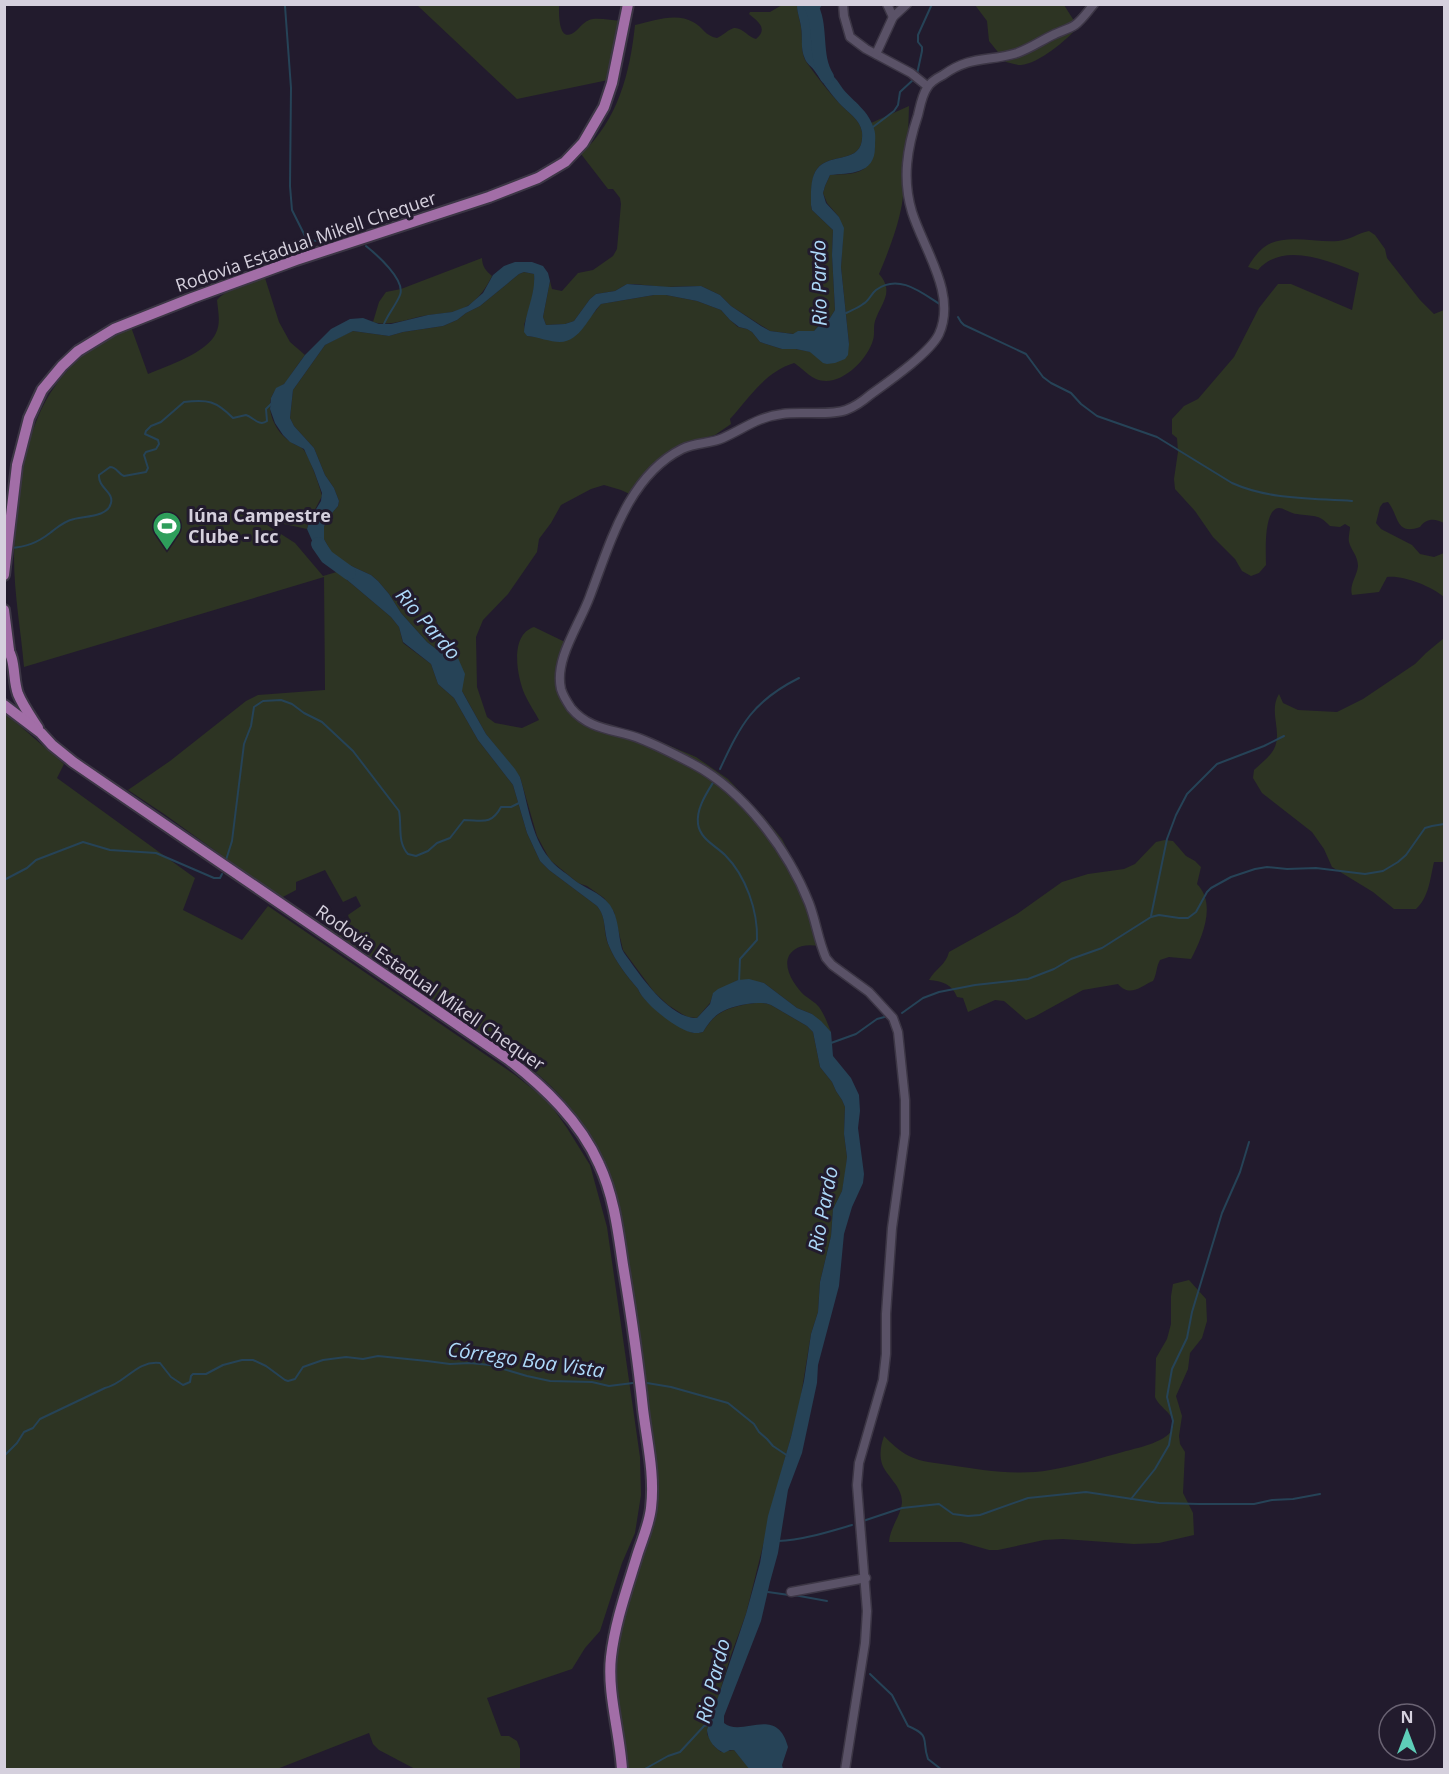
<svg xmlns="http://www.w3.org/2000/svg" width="1449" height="1774" font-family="'Open Sans',sans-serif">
  <rect width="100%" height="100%" fill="#221b2d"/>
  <g fill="#2d3423">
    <path d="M417,5H559C559,14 558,47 577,30C582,25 586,20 593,19C602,18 613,21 623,21L613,79L517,99Z"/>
    <path d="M782,5H797C797,13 800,19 801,27C803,39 800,54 807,63C817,77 828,91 839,103C847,112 860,119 862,132C865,166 831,151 817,169C810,178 812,194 811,205L812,210L833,230L832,255L835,310L830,318L824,320L814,331H805L794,334L770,331L731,306L720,295L701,286L664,287L634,284H627L615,291L596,294L590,299L574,321L565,324L546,325L543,317L550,281L552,289L562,291L578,273L593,270L613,256L617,249L621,204L620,198L613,189H608L581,154C618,120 630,73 635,25C653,21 676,12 693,22C703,27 705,36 717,38C722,36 729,29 734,28C742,27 748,37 756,39C768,29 759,22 749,14L750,12H770Z"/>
    <path d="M975,5H1064L1078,27C1067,40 1038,64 1021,65C1016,65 1011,63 1006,62L989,41L987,21Z"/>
    <path d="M909,106C908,139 907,171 902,204C898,227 888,253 879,274C895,292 881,303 875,321C873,328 875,334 873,340C868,358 846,381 826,381C812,381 805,370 794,363C765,372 750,397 730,419L731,424L715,435L690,442L676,448L634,496L621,490L604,485L591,489L561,505L551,523L539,539L537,552L508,594L483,620L476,637L477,687L487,717L495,723L522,728L539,720C535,712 529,704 525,695C517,677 509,635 534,627L567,643L563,666L565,687L572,702L586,717L606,727L642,734L696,757L728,779L763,816L782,839L810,893L826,948C817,945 803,943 794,950C778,962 794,985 804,995C809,999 815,1002 819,1007C824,1014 828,1024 831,1032L812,1014L797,1008L764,983L738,980L713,994L710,1003L697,1018L688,1017L682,1014L668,1005L654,992L623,950L614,912L604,898L587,886L578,883L550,860L537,836L520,777L486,734L462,691L451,653L440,652L427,642L401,613L389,594L378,581L371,575L336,559L331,552L324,539V527L327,519L338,506L339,501L334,488L325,475L314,448L294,426L290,418L293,390L325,345L342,336L353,331L389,336L403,332L443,326L457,320L466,313L480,306L519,274L524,272L534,274L535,282L531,303L524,325L527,336L536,337L593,314L601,304L654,295H666L697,301L721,310L730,320L738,327L747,329L752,332L760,342L782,349H796L811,352L823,362L849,344L841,267L843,235L839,217L827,203L823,193L825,186L830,175C840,174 851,175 860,171C877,164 878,138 871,123Z"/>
    <path d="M1369,231L1375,235L1385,249L1387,258L1420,300L1434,314L1444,310V523C1435,518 1426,518 1420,527C1395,536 1399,515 1388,502L1383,503L1380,507L1376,523L1381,529L1412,545L1420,554L1434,557L1444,553V597C1431,586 1403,575 1387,577L1379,592L1352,595C1349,585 1357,576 1358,566C1358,556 1351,550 1349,542C1348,538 1350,531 1350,527L1345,524L1340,527L1330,526C1318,513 1313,517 1297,514C1291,514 1284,508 1279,508C1263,509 1266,554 1266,565L1259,573L1251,576L1242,571L1235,559L1213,537L1195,511L1175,489L1174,479L1178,452L1177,438L1172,434V419L1184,406L1198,399L1234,357L1259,308L1278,284H1291L1352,310L1359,273C1329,261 1283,241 1258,270L1248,267C1252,260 1257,253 1263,248C1282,232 1315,243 1338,241C1350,240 1358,233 1369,231Z"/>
    <path d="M482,258C482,266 486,271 492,276C486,288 480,297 469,305C456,314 439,313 423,316C406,319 390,327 373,322L379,302L386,292L401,289Z"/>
    <path d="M265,278L279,322L290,342L305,355C298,364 292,373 286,382C281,387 276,388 273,394C264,410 277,434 291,442C294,445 300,446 303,449C309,455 320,487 322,496L310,519L307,529L256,518L295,543L323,576L340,571L346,579L391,617L399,627L403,643L431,664L438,684L454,698L478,740L513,785L527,833L540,861L549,870L597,906C608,919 602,931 609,946C615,961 627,976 638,989C642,1002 680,1030 694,1033C697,1033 700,1033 703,1032C715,1012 725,1009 747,1004C756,1003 763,1002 771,1005L807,1026L813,1032L820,1067L832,1082L836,1091L842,1100L845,1107L844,1134L847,1157L846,1170L842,1191L833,1209L831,1236L820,1282L818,1312L811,1334L799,1408L781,1473L746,1614L731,1655L707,1734L714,1746L721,1752L734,1750L750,1769H627V1757L620,1731L611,1658L652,1510L632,1319L596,1147C554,1065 479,1036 407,988C380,970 355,951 329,932L350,922L348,915L361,906L356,896L343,902L325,870L296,882V890L281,898L164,814L128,790L170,761L246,701L258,695L325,690L324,577L24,667C21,631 14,594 14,557C14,537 16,518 19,498C26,440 39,391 87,352C100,342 115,335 131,327L148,374C167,366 207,353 216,333C221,323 218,311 217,300C228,287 248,284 265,278Z"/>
    <path d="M1444,638V862H1434C1430,879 1429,897 1416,909H1394L1373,892L1332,867L1324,849L1312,832L1262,793L1253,778L1254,770C1261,763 1269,758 1274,749C1283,731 1268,712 1279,694L1283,703L1298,710L1337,712L1363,699L1415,664L1426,653Z"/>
    <path d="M4,712L64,764L57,778L195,878L183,910L242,940L268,906L515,1075L548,1101L567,1128L590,1165L607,1227L640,1457L641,1495L635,1533L622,1563L600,1631L585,1648L572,1669L487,1698L501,1736H509L517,1741L520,1749V1769H415L379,1750L373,1744L369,1733L277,1769H5Z"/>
    <path d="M1165,840L1173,841L1186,856L1195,861L1201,867L1197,884C1217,904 1202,938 1191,959L1169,957L1160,960C1156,967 1157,974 1153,981C1141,986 1130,998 1118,984L1083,990L1034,1017L1026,1020L1004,1001L995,1000L968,1012L963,998L957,997C952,984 942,981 929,980C935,969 946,965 949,952L1017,914L1062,882L1088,874L1124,869L1135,864L1156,842Z"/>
    <path d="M1189,1280L1206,1299L1207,1321L1202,1338L1190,1353L1188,1369L1176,1396L1182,1416L1179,1436L1180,1444L1185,1452L1183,1493L1193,1513L1194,1535L1159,1543L1134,1544L1063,1539L1044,1540L998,1550H989L961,1542H889C890,1527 901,1516 902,1502C902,1486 887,1477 882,1464C879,1454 881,1445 884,1436C891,1443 899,1451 909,1456C921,1462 935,1463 949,1465C982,1470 1017,1476 1050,1470C1075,1466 1101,1458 1126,1451C1138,1448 1170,1441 1173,1427C1176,1414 1159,1408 1155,1397L1156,1358L1167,1339L1171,1324V1296L1173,1284Z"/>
  </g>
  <path fill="#264357" d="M797,5H822C812,18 809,36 814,53C818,63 828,70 835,78C838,81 840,85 843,89C854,102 869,111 874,129C876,134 875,141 875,147C875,175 849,173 830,175L825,186L823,193L826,203L839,217L844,228L841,267L849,344L848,355L845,359L835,363L827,364L823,363L810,352L796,349H782L760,342L752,332L747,329L739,327L730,320L721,310L697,301L666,295H654L601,304C589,316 580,342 560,342C550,342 538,337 527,336L524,332C525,312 536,294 534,274L524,272L519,274L480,306L466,313L457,320L443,326L403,332L389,336L353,331L325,345L293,390L290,418L294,426L314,448L325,475L334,488L339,501L338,506L327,519L324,527V539L331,552L336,559L371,575L378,581L389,594L401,613L427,642L440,652L451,653L458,658L465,674L462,691L468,702L486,734L515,769L520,777C528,803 531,836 549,858C555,867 565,872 573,879C585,889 599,891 610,905C619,918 618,934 622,949C624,954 629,959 632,964C645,982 672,1019 697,1018L710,1004L713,993L718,989L738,980L749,979L764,983L797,1008L812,1014L821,1021L831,1032L833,1056L851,1078L859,1095L860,1111L858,1128L864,1174L863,1183L852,1207L844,1234L839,1286L818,1365L817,1383L802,1453L788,1490L778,1553L770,1582L761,1621L724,1716V1723C742,1738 777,1704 788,1747L782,1765L783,1769L750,1770L734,1750H730L724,1753C715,1749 708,1741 707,1730L746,1614L760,1563L768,1516L791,1437L804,1381L811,1334L818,1312L820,1282L831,1236L833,1209L842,1191L846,1165L847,1157L844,1134L845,1107L842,1100L836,1091L832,1082L820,1067L813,1032L807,1026L771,1005C763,1002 755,1003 747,1004C725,1008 715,1012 703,1032C700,1033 697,1033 694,1033C678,1031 643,1003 638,989C627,976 615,961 609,946C603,931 607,918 597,906L549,870L540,861L527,833L513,785L478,740L454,698L438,684L431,664L403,642L399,627L391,617L346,579L333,562L314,545L307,529L310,519L321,501L322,493L314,471L304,449L290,442L283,435L275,423L270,409L271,398L276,388L284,384L305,355L331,329L350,319L363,318L379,324H391L428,315L452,312L468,306L483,293L493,275L504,266L515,262H532L543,266L548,273L550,281L543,317L546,325L565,324L574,321L590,299L596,294L615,291L627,284L671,287L701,286L720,295L731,306L761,326L770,331L793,334L798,331H814L824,320L830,318L835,310L832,255L833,230L812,210L811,205C811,194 810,178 817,169C831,151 865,166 862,132C860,119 847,112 839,103C830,93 822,81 814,70C811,66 807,64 805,59C800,48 803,39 801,27C800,19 797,13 797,5Z"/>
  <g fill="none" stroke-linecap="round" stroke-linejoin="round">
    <g stroke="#264357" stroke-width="2">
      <path d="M285,6L291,88L290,186L292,210L307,240L317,241L344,229L353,236"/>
      <path d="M917,74L922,51V47L918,42V35L932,4"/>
      <path d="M873,127L894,111L898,105L900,92L914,79"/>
      <path d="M366,246C376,254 406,280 400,295C396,305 388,314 384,324"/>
      <path d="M846,313C852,310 858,308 863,304C869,301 871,294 876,290C899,273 922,293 941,305"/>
      <path d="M958,317L961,322L964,325L1026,354L1043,377L1051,383L1071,393L1081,404L1097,416L1157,437L1232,483C1270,500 1311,498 1352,501"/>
      <path d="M10,548C26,547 37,543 50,533C58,527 64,521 74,519C85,516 108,517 111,503C114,492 98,488 99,475L110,467C117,467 118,474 124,476L146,472L148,468L144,455L146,452L156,449L159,444L158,440L145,434L146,431L151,426L161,422L184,402C208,399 216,401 233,418L246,415C253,417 259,427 267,421L266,409L271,404"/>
      <path d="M720,769C741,724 753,701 799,678"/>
      <path d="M714,781C706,794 696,809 698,824C700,839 716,846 725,855C746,876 758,911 757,940L740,959L739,982"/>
      <path d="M226,860L232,841L244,744L251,726L254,707L263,701L281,700L292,704L304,713L322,722L353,751L399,811C402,826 397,842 408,854L416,856L428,851L437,843L450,838L464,820C481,820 491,826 501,807H511L519,803"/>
      <path d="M4,880L27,868L36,860L83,842L110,850L156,853L214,878H220L222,874"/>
      <path d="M1151,916L1167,839L1176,815L1187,794L1217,764L1264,746L1284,736"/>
      <path d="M902,1013L923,998L939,992L975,985L1028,979L1054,969L1071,959L1102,948L1151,917L1159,915L1179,918H1188L1196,912L1207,892L1211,888L1231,877L1255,869L1267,867L1287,869L1316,868L1365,874L1383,871L1398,862L1406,855L1425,828L1432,826L1444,824"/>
      <path d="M831,1043L856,1034L877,1019L888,1016"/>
      <path d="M647,1383L671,1387L728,1403L754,1424L759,1432L767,1439L773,1446L788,1456"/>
      <path d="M4,1456L17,1443L24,1432L33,1428L40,1419L105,1388C125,1384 136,1360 160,1363L171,1377L183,1385L190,1382L191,1376L193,1374H206L223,1365L242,1360H253L266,1366L285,1380L288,1381L295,1379L303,1367L323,1360L346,1357L363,1359L378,1356L427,1361L450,1364L470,1363L490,1365L527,1376L550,1381L592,1382L609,1386L633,1383"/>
      <path d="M1131,1499L1155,1469L1169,1445L1173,1421L1167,1397L1172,1369L1187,1338L1192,1312L1222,1213L1240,1172L1249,1142"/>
      <path d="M863,1521L902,1508L939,1504L953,1514L968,1516L980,1515L1028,1498L1086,1492L1159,1503L1199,1504H1254L1272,1500L1293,1499L1320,1494"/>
      <path d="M778,1541C803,1540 828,1532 852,1525"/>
      <path d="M768,1592L789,1595"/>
      <path d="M794,1595L827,1601"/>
      <path d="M870,1674L892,1695L908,1726C932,1736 921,1740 928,1759L942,1770"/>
      <path d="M643,1770L668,1756L680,1752L704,1726L708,1725"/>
    </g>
    <g stroke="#264357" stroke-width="14">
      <path d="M810,4C823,26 813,55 827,77"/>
      <path d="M318,544L327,557L349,573"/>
    </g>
    <g stroke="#3c3645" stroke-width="11">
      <g id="minor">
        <path d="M843,4L844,16L850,37L866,49L911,73L927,86"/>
        <path d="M887,4L893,17"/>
        <path d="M876,54L893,17L907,4"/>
        <path d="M791,1592L866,1578"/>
        <path d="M845,1770L865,1643L867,1611L857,1485L859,1463L883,1380L886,1354V1314L892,1228L905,1134V1100L898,1032L893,1018L869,992L832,965L826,958C818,940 816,921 809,903C788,850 744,791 693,764C676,755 659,746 641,739C616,729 590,731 571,708C567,702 563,696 561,689C554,659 580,624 590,596C610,544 628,476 682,449C696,442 710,444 723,438C745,428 758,417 782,414C800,411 830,416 846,410C854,407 863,401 870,395C888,382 930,353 939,334C957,294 924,250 912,212C902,179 907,148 918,115C920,107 922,95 927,88C930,82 937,78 943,75C971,55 988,62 1017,53C1031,48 1042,40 1055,34C1061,31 1069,29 1075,25C1082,20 1088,11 1094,4"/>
      </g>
    </g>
    <g stroke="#3c3645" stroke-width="14">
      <g id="major">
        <path d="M4,575L17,465L29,418L42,390L62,366L78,351L114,329L192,298L296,260L489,197L538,178L565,162L583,143L604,107L612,83L628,4"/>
        <path d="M4,610L9,650"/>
        <path d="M4,644C17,658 12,678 18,694C23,706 31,717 38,728"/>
        <path d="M4,705L41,733L52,745L73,762L508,1059C545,1088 580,1121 599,1164C614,1196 618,1231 623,1265C631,1313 638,1361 643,1409C647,1442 655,1475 651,1508C649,1525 642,1540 637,1556C627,1589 615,1622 611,1657C607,1693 620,1733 622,1770"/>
      </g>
    </g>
    <use href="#minor" stroke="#5a5267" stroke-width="8"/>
    <use href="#major" stroke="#a26ea7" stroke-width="10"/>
  </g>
  <defs>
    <g id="stadium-pin" transform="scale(1.5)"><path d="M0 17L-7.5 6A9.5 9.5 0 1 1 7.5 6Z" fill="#2e9e5b" stroke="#221b2d"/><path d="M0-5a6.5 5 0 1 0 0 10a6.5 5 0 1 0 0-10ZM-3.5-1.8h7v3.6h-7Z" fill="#fff"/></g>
  </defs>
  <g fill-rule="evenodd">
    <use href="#stadium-pin" x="167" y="526"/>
  </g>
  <g text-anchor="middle" stroke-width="6" stroke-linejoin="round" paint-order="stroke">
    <g font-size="18" fill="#d5d0dd" stroke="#221b2d">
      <text transform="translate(306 242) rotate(-19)" y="6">Rodovia Estadual Mikell Chequer</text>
      <text transform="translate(430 988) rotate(35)" y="6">Rodovia Estadual Mikell Chequer</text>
    </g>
    <g font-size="18" font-weight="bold" fill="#d5d0dd" stroke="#221b2d" text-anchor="start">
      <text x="188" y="522">Iúna Campestre<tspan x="188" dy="21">Clube - Icc</tspan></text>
    </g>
    <g font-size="20" font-style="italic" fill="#add9f9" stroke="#221b2d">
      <text transform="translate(819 283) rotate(-91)" y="7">Rio Pardo</text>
      <text transform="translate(428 624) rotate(49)" y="7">Rio Pardo</text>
      <text transform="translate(823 1209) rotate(-79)" y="7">Rio Pardo</text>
      <text transform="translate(526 1360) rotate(8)" y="7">Córrego Boa Vista</text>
      <text transform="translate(713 1681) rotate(-76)" y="7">Rio Pardo</text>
    </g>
  </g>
  <rect width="1449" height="1774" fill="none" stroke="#d5d0dd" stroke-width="12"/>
  <g transform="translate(1407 1732)"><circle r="28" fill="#221b2d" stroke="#6a6373" stroke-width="1.5"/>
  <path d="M0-4.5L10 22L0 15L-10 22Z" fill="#5eceb8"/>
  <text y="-9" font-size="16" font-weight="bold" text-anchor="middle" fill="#d5d0dd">N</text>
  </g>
</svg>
